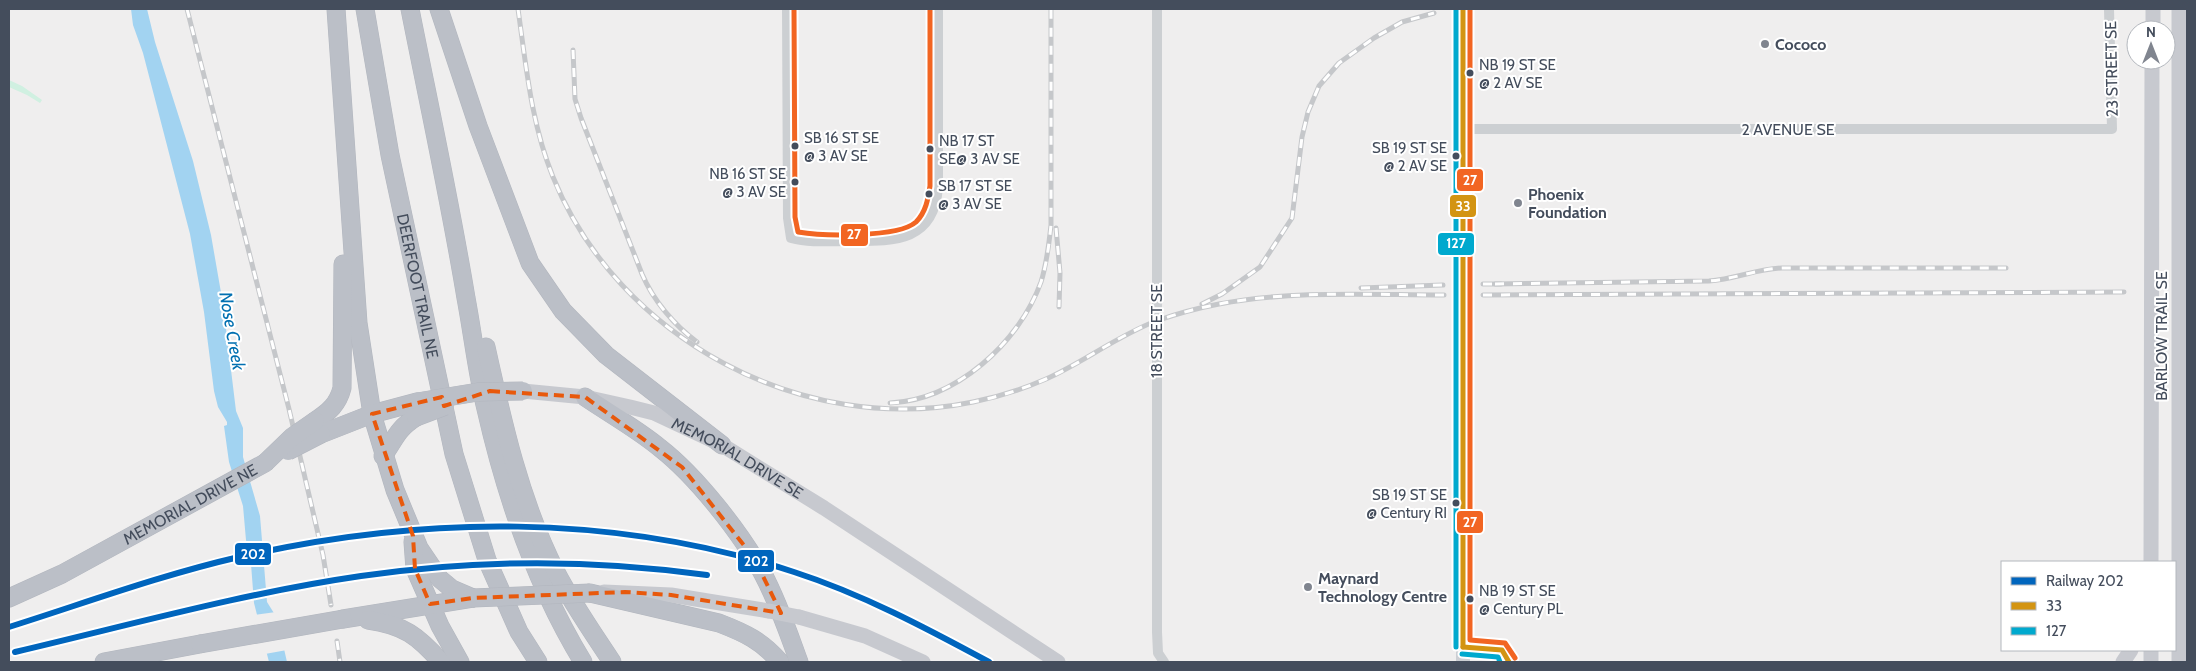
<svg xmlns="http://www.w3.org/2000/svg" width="2196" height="671" font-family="Cabin,sans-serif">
  <rect width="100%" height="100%" fill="#efeeee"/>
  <g fill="#d0f0e1">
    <path d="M2187,66V292L2184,277Z"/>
    <path d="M9,80L22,86L42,100L40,103L27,95L9,87Z"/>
  </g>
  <path fill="#a2d3f1" d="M131,9H147L155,42L193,161L211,235L223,304L236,411L243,428V457L260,516L267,602L277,618L287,662H269L254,603L251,564L246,540L243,506L229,462L224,426L227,425V422L218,407L214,391L204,312L190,234L143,53L133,25Z"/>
  <path fill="#efeeee" d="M276,612L283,626L287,650L265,654L254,615Z"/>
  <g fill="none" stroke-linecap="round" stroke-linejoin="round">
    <g stroke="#b2b6be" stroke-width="19">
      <g id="highway">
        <path d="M336,9L358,323L372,414L395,490L419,548L440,579L452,589L473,598"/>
        <path id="s2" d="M365,9L390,155L454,454L487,560L519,632L538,662"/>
        <path d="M410,9C429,105 450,201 466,298C473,335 477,373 486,409C506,497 536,585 583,662"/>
        <path d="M439,9L478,126L530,263L563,311L606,355L722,445"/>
        <path d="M486,347C503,424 520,501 556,572C572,603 593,633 612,662"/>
        <path d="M585,397C610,414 637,429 660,448C696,476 742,534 763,574C778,602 788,632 799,662"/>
        <path d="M315,421C329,412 338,404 342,388L343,264"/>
        <path d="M321,434L372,414L417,402"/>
        <path d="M383,456C396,438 396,430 416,417"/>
        <path d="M413,542L415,569L440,626L460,662"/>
        <path d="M590,593L719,623C745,633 762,641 780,662"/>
        <path id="s3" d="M9,598L62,574L265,463"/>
        <path d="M343,619L473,598"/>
        <path d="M368,620C404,625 418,636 441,662"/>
        <path d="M104,662L200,644"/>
      </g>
    </g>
    <g stroke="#cccfd2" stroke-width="10">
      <path d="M787,9L788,218L791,238C810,243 830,241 849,241C893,241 934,243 938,187V9"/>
      <path d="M1157,9V632L1158,653L1164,662"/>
      <path d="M1463,129H2112L2109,9"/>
      <path d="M1463,647L1502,650L1509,662"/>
    </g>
    <path stroke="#cccfd4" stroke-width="14" d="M1463,9V662"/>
    <g stroke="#c7c9cf" stroke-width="15">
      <path d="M2179,9V662"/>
      <path d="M2153,30V9"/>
      <path id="s1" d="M523,391L585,397L630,407L654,413L722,445L824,508L1058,662"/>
      <path d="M2151,562L2152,60"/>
      <path d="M604,592L671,595L769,611"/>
      <path d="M799,617L865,636L923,662"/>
      <path d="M2151,650V662"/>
      <path d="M2123,662L2131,650"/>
    </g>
    <use href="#highway" stroke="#bbbfc7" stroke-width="18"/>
    <g stroke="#c5c7ca" stroke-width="5">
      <g id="rail">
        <path d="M187,9L289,409L323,555L331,605"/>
        <path d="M518,9C526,65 531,123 553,177C618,338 802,437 973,402C998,397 1023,389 1046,379C1084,362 1117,336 1156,321C1176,314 1198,308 1219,304C1293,290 1370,295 1444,295"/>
        <path d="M573,50L575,99L581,118L642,274C653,300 674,325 697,342"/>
        <path d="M1056,228L1060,273L1059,307"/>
        <path d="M1483,284H1501"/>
        <path d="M1495,284L1709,281C1735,279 1757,269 1782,268H2006"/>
        <path d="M1361,288L1443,285"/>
        <path d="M1483,295L2124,292"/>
        <path d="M1202,304L1222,294L1260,267L1292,218L1302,137L1308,112L1319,86L1339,63L1374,38L1402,22L1434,13"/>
        <path d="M890,403C956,400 1019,343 1041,282C1047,263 1049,244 1051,225V9"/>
        <path d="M337,641L340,662"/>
      </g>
    </g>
    <use href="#rail" stroke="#fff" stroke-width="3" stroke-dasharray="9" stroke-linecap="butt"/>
    <g stroke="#b2b6be" stroke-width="19" stroke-linecap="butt">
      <g id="highway-bridge">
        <path d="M417,402L478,392L523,391"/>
        <path d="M416,417L445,406"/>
        <path d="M288,451L321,434"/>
        <path d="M265,463L292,437L315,421"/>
        <path d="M473,598L590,593"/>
        <path d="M200,644L343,619"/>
      </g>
    </g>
    <path stroke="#c7c9cf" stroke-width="15" d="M769,611L799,617"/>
    <use href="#highway-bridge" stroke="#bbbfc7" stroke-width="18"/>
    <g stroke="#fff" stroke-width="9">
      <g id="bus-1">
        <path d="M1463,9V647"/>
        <path d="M1463,647L1502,650L1509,662"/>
      </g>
    </g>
    <g stroke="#fff" stroke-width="9">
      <g id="bus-2">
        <path d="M1456,9V647"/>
        <path d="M1462,654L1498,657L1500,662"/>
      </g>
    </g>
    <g stroke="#fff" stroke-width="9">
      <g id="bus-3">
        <path d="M794,9L795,217L798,232C822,236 898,238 916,222C926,212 928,199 930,186V9"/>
        <path d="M1470,9V640L1505,643L1515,658"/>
      </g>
    </g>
    <use href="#bus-1" stroke="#d39412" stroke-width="5"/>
    <use href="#bus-2" stroke="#00a9ce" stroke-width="5"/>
    <use href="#bus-3" stroke="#f26522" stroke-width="5"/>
    <g stroke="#fff" stroke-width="10">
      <g id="rail-1">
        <path d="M9,627C85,603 161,575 239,557C423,515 614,513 794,572C862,594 926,628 989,662"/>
        <path d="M15,652C130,625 244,593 361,576C477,559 592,559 707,575"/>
      </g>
    </g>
    <use href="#rail-1" stroke="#0065bd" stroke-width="6"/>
  </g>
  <path fill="none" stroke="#e8590c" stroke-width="4" stroke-dasharray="10 6" stroke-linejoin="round" d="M490,391L585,397L682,467L754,558L781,613L671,595L625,592L473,598L430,604L415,569L413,536L372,414L442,397L444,406Z"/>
  <g fill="#80858f" stroke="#fff" stroke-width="2">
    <circle cx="1765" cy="44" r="5"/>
    <circle cx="1518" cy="203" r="5"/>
    <circle cx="1308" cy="587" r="5"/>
  </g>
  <g fill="#444d5c" stroke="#fff" stroke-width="2">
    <circle cx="1470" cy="73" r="4.5"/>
    <circle cx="795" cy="146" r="4.5"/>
    <circle cx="930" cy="149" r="4.5"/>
    <circle cx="1456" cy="156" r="4.5"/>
    <circle cx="795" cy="182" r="4.5"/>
    <circle cx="929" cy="194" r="4.5"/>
    <circle cx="1456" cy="503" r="4.5"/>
    <circle cx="1470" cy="599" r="4.5"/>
  </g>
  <g text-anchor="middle" stroke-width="4" stroke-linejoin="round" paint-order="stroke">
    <g font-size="15" fill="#444d5c" stroke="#fff" text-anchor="start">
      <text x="1479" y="70">NB 19 ST SE<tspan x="1479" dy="18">@ 2 AV SE</tspan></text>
      <text x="804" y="143">SB 16 ST SE<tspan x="804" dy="18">@ 3 AV SE</tspan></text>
      <text x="939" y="146">NB 17 ST<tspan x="939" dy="18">SE@ 3 AV SE</tspan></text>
      <text x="1447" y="153" text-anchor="end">SB 19 ST SE<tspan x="1447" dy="18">@ 2 AV SE</tspan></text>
      <text x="786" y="179" text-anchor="end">NB 16 ST SE<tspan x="786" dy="18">@ 3 AV SE</tspan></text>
      <text x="938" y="191">SB 17 ST SE<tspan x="938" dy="18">@ 3 AV SE</tspan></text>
      <text x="1447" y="500" text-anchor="end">SB 19 ST SE<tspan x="1447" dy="18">@ Century RI</tspan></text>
      <text x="1479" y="596">NB 19 ST SE<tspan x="1479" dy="18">@ Century PL</tspan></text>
    </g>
    <g font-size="16" font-weight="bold" fill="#444d5c" stroke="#fff" text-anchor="start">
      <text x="1775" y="50">Cococo</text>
      <text x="1528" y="200">Phoenix<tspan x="1528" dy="18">Foundation</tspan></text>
      <text x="1318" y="584">Maynard<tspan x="1318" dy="18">Technology Centre</tspan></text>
    </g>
    <g font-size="16" fill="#444d5c" stroke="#fff">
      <text transform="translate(2111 69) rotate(-91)" y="6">23 STREET SE</text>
      <text x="1788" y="135">2 AVENUE SE</text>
      <text dy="6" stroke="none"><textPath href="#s2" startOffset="282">DEERFOOT TRAIL NE</textPath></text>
      <text transform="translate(1156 331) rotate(-90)" y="6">18 STREET SE</text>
      <text transform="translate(2161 336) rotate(-90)" y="6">BARLOW TRAIL SE</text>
      <text dy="6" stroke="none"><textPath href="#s1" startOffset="228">MEMORIAL DRIVE SE</textPath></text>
      <text dy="6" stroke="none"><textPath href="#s3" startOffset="204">MEMORIAL DRIVE NE</textPath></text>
    </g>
    <g font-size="18" font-style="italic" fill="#0270b1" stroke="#fff">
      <text transform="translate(232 331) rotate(80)" y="6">Nose Creek</text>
    </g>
  </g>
  <g stroke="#fff" stroke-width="2">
    <rect x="1456" y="168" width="28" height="24" rx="5" fill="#f26522"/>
    <rect x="1449" y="194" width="28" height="24" rx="5" fill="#d39412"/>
    <rect x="840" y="223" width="29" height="24" rx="5" fill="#f26522"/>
    <rect x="1437" y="232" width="38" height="24" rx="5" fill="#00a9ce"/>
    <rect x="1456" y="510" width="28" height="24" rx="5" fill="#f26522"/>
    <rect x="234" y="542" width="38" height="24" rx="5" fill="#0065bd"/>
    <rect x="737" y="549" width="38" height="24" rx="5" fill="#0065bd"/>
  </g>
  <g font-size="14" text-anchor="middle" font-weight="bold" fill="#fff">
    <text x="1470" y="185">27</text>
    <text x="1463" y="211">33</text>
    <text x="854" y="239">27</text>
    <text x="1456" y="248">127</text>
    <text x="1470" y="527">27</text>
    <text x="253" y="559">202</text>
    <text x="756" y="566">202</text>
  </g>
  <rect width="2196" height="671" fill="none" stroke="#444d5c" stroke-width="20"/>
  <rect x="2001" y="561" width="175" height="90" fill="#ffffff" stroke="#b4b8be"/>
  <rect x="2011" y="577" width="25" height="8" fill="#0065bd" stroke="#b4b8be"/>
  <text x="2046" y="586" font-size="15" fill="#444d5c">Railway 202</text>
  <rect x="2011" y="602" width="25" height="8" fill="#d39412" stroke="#b4b8be"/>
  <text x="2046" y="611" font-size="15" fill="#444d5c">33</text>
  <rect x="2011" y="627" width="25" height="8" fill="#00a9ce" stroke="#b4b8be"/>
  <text x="2046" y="636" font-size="15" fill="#444d5c">127</text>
  <g transform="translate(2151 45)"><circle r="24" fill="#ffffff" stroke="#b4b8be"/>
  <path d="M0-4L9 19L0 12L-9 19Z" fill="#80858f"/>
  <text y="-8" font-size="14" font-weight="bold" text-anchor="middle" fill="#444d5c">N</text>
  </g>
</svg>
